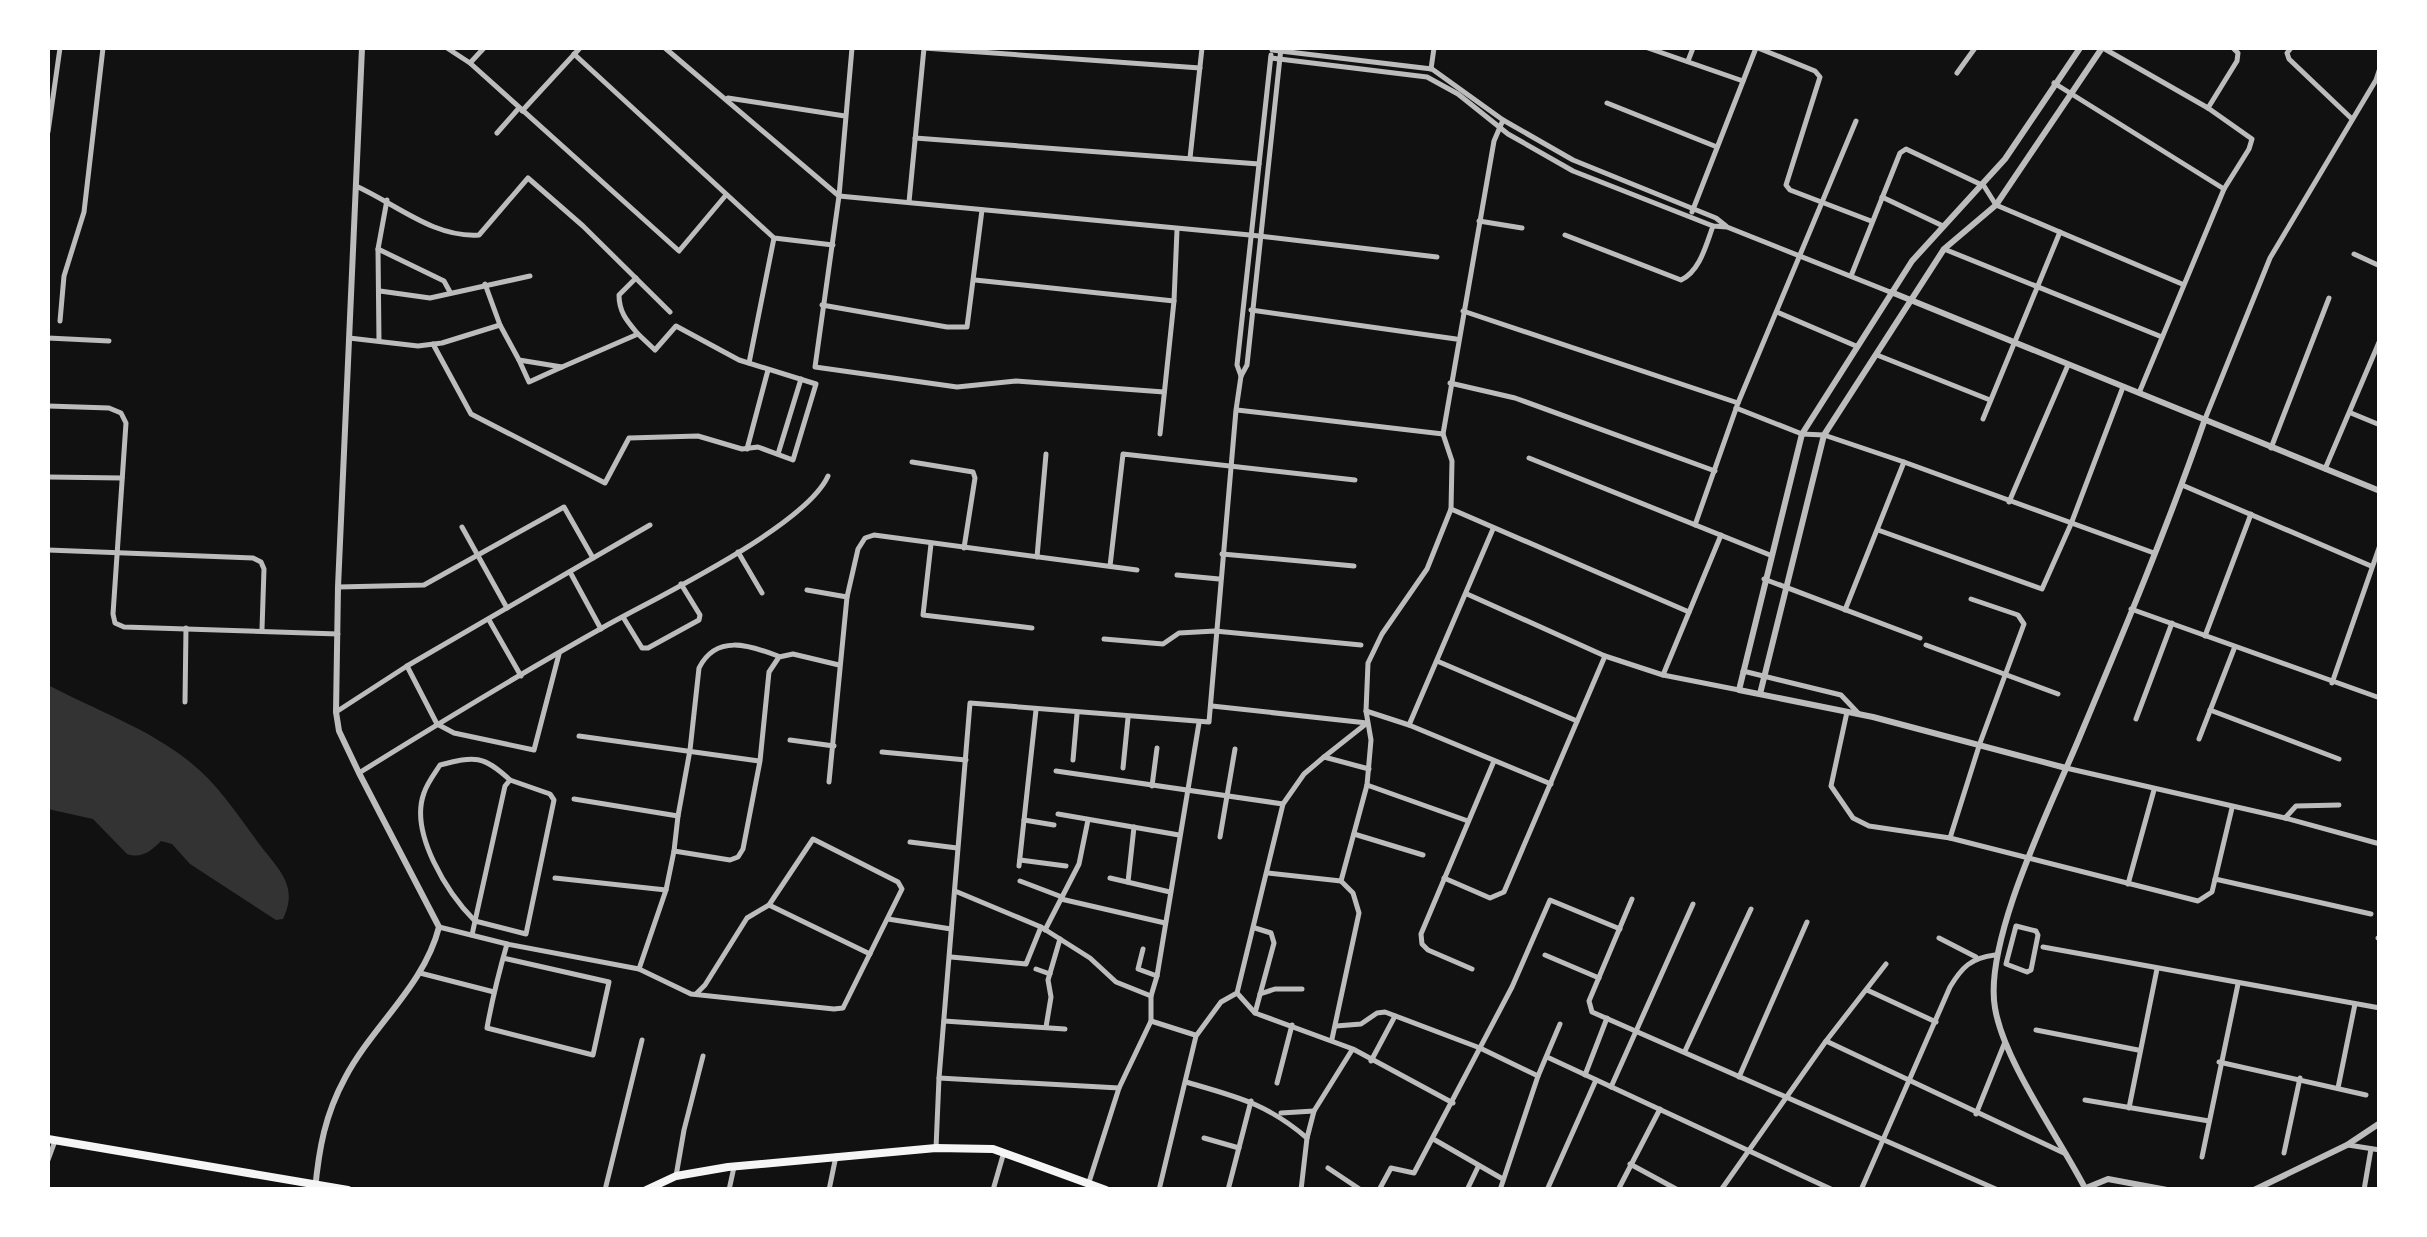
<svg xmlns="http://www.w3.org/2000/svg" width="2427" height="1237" font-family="Barlow,sans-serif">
  <rect width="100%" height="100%" fill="#111"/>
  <path fill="#333" d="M48,685C95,710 148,728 190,762C218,784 239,817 260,845C279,870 299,886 283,919L276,920L190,864L172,844L161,841C151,851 142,859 127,854L93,819L48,809Z"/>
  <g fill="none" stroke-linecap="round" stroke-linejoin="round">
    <g stroke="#bcbcbc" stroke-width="5">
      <path d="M447,48L470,63L679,251L726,195"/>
      <path d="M665,48L839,196L1250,235L1437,257"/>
      <path d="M852,48L839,196L815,367L957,387L1016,381L1164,392"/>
      <path d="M1648,48L1743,81"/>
      <path d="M1758,48L1815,71L1820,77L1786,185L1790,190L1871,221"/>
      <path d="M2103,48L2208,108L2252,139L2249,149L2224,189L2139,393"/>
      <path d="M2291,48L2287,53L2289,59L2352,119"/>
      <path d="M1272,50L1432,69L1503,120L1573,160L1716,218L1726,226"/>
      <path d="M574,54L774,238L833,245"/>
      <path d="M1271,58L1427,77L1458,94L1508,134L1573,171L1713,226L1727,227L1890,292"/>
      <path d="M1688,61L1693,48"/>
      <path d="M470,63L484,48"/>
      <path d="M1431,69L1434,48"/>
      <path d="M1957,73L1975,48"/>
      <path d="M2054,83L2224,189"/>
      <path d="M728,98L845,116"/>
      <path d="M1607,103L1717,147"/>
      <path d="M2208,108L2237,61L2238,53L2233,48"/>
      <path d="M522,111L580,48"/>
      <path d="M48,132L60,48"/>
      <path d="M497,133L519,108"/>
      <path d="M915,138L1259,164"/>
      <path d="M1190,158L1202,48"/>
      <path d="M356,186C396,204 434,238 479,235L528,178L583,226L670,312"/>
      <path d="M1882,197L1943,226"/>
      <path d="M909,202L924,48L1200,68"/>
      <path d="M1692,212L1756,48"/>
      <path d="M1479,221L1522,228"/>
      <path d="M1565,235L1681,280C1700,271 1706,245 1713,226"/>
      <path d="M378,249L444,281L450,292"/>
      <path d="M1944,249L2162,337"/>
      <path d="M2354,254L2380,266"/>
      <path d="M1851,276L1900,153L1906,149L1984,186L1996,205L2182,284"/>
      <path d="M975,280L1174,301"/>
      <path d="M485,284L500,325"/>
      <path d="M380,291L430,298L530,276"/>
      <path d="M822,305L947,327H967L982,210"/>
      <path d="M1251,310L1456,339"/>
      <path d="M1463,311L1738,403"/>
      <path d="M1777,312L1856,346"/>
      <path d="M60,321L64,276L84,212L103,48"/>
      <path d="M48,338L109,341"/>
      <path d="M349,338L418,346L442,343L500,325L519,360L562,367L638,334C628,322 619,313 619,295L636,278"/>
      <path d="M379,341L378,249L387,200"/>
      <path d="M433,344L471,414L605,483L629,438L698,436L742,449L758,447L793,460L816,384L739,360L676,326L655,350L638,334"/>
      <path d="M1877,355L1990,400"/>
      <path d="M519,360L529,382L562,367"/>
      <path d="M749,363L774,238"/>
      <path d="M1241,376L1237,365L1271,55"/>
      <path d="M1450,383L1515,398L1715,471"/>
      <path d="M48,406L109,408L121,413L126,423L113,614L115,623L124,627L338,634"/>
      <path d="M1736,408L1802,434L1824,435L1904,462L2154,553"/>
      <path d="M1237,410L1443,434"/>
      <path d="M2351,413L2380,425"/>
      <path d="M1983,419L2060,232"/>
      <path d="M2205,419L2270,258L2376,80L2380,68"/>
      <path d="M1160,434L1174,301L1177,230"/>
      <path d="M2271,448L2329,298"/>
      <path d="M747,449L768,370"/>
      <path d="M778,454L801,379"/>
      <path d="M1529,458L1770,555"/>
      <path d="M912,462L973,472L975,478L964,548"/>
      <path d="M2325,469L2380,340"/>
      <path d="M48,477L122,478"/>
      <path d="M2182,485L2371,566"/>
      <path d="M2009,502L2068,365"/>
      <path d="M1451,509L1689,612"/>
      <path d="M1695,525L1738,403L1856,121"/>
      <path d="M462,527L507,608"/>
      <path d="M1878,530L2042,589L2071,524L2123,387"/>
      <path d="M931,544L923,615L1032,628"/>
      <path d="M48,550L253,558L261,562L264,569L262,629"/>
      <path d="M738,552L762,593"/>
      <path d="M1222,554L1354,566"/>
      <path d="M1037,557L1046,454"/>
      <path d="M1110,566L1123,454L1355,480"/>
      <path d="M570,572L601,629"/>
      <path d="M1177,575L1219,579"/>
      <path d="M1764,579L1920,638"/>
      <path d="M338,587L424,585L564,507L593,558"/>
      <path d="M807,590L847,597"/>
      <path d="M1467,594L1605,656L1663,675L1739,690"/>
      <path d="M2131,609L2380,698"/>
      <path d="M1845,610L1904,462"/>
      <path d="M623,617L642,648H648L699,620L700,615L681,584"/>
      <path d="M489,620L521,676"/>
      <path d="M2205,636L2251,514"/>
      <path d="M1104,639L1163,644L1179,633L1215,631L1361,645"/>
      <path d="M1926,645L2058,694"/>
      <path d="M1437,661L1577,721"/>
      <path d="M407,666L437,724L454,733L534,750L559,654"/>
      <path d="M1743,671L1841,695L1859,714"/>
      <path d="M1663,675L1721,535"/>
      <path d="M2332,683L2380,545"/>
      <path d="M185,702L186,628"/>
      <path d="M1212,706L1367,723"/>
      <path d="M2210,710L2339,759"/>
      <path d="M1366,711L1409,725L1551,784"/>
      <path d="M336,712L407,666L650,525"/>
      <path d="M1847,712L1831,786L1853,818L1869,826L1950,838L2198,901L2212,892L2232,808"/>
      <path d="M2136,719L2172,623"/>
      <path d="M1367,723L1324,757L1369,769"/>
      <path d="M1409,725L1493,529"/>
      <path d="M579,736L759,761"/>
      <path d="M2199,739L2234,649"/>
      <path d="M790,740L834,746"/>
      <path d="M882,752L966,760"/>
      <path d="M1073,760L1077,714"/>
      <path d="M1123,768L1128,718"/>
      <path d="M2066,768L2285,818L2380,844"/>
      <path d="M1056,771L1283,804"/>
      <path d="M359,773C439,723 520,674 602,628C655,598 805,527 828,476"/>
      <path d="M510,780L550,794L554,800L526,934L475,921L505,786Z"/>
      <path d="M829,782L847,597L858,549L865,538L874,535L1137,570"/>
      <path d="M1367,785L1468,821"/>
      <path d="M1152,786L1157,748"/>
      <path d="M574,799L678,816L690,750L699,668C716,634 749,645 778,656"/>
      <path d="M1058,814L1179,835"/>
      <path d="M2285,818L2296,806L2339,805"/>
      <path d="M1024,820L1054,825"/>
      <path d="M1354,834L1423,855"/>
      <path d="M1220,837L1235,749"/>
      <path d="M1950,838L1980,743L2024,624L2018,615L1971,599"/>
      <path d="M910,842L957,848"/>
      <path d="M674,851L678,816"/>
      <path d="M1020,860L1066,866"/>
      <path d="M1019,866L1036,710"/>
      <path d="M1268,873L1341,881"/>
      <path d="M555,878L666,890"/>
      <path d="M1110,878L1170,892"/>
      <path d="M1444,878L1490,898L1504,892L1605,656"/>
      <path d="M2215,879L2371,914"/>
      <path d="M1020,881L1062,897"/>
      <path d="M1128,882L1134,827"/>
      <path d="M2128,884L2154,790"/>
      <path d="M955,891L1041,927L1090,958L1116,982L1151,996"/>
      <path d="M1061,899L1165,923"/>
      <path d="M1632,899L1589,1001L1592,1012L1998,1190"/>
      <path d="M769,905L870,954"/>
      <path d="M888,919L951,929"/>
      <path d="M2016,926L2036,931L2038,935L2031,970L2027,972L2006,964Z"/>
      <path d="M439,927L507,944L639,969L691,994L834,1009L843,1008L902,889L898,882L813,839L769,905L747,918L705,985L696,994"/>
      <path d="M1255,928L1271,933L1274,943L1255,1013"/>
      <path d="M1045,930L1079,864L1088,820"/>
      <path d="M472,935L475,921C448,894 409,833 424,793C427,783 435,773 440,765C475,756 483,755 510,780"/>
      <path d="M1939,938L1976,957"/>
      <path d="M2378,938H2380"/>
      <path d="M2043,947L2380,1008"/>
      <path d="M1143,949L1138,969L1157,976"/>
      <path d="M1545,955L1599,978"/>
      <path d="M951,957L1026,964L1041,927"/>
      <path d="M503,958L609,982L593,1055L487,1028C492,1000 499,972 507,944"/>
      <path d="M639,969L666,890L674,851L730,860L738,857L743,849L760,761L769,672L779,657L793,654L839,665"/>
      <path d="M1036,969L1050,974"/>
      <path d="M1472,969L1428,950L1422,944L1421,934L1494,761"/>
      <path d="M420,973L494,992"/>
      <path d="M1867,990L1936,1022"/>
      <path d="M1237,993L1255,1013L1353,1049L1453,1103"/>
      <path d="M1260,994L1275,989H1302"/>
      <path d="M944,1021L1065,1029"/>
      <path d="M1151,1021L1195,1035"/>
      <path d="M1336,1026L1361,1024L1377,1013L1385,1012L1480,1048L1538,1076"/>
      <path d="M1046,1027L1051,997L1048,980L1060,939"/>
      <path d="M2036,1030L2138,1050"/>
      <path d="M1332,1039L1359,913L1353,893L1341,881L1367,785L1371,740L1366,711L1368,663L1382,634L1427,569L1451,509L1452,461L1443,434L1494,141L1503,120"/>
      <path d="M1826,1041L2066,1154"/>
      <path d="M1685,1051L1751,909"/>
      <path d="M1547,1057L1833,1190"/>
      <path d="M1371,1061L1395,1016"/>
      <path d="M2219,1062L2366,1095"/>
      <path d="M1585,1075L1607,1018"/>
      <path d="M1739,1077L1807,922"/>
      <path d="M939,1078L1119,1088"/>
      <path d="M1186,1082C1237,1097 1266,1103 1307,1138"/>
      <path d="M1277,1083L1292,1025"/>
      <path d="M1611,1087L1693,904"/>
      <path d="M2338,1088L2355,1004"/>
      <path d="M2085,1100L2209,1121"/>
      <path d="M2129,1108L2157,969"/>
      <path d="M1281,1113L1314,1111"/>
      <path d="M1976,1114L2005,1042"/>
      <path d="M1204,1138L1239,1148"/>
      <path d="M1435,1140L1501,1178"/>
      <path d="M2348,1145L2380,1150"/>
      <path d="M936,1148L939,1078L970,703L1209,722L1236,410L1241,376L1247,365L1281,48"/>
      <path d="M2284,1153L2300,1078"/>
      <path d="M2202,1157L2238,984"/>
      <path d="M48,1160L55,1141"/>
      <path d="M1630,1164L1678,1190"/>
      <path d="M1328,1168L1361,1190"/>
      <path d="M676,1176L684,1130L703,1056"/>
      <path d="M1089,1182L1119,1088L1151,1021V996L1157,976L1199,723"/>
      <path d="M605,1190L642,1040"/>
      <path d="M729,1190L734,1167"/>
      <path d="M829,1190L836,1156"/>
      <path d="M993,1190L1004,1152"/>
      <path d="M1159,1190L1196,1036L1221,1002L1237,993L1283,804L1304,774L1324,757"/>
      <path d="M1228,1190L1251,1101"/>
      <path d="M1301,1190L1307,1138L1314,1111L1352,1050"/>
      <path d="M1379,1190L1391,1168L1414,1173L1512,987L1550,900L1620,929"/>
      <path d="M1467,1190L1478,1167"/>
      <path d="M1500,1190L1538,1076L1560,1024"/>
      <path d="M1547,1190L1596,1080"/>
      <path d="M1618,1190L1660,1109"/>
      <path d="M1721,1190L1826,1041L1886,964"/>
      <path d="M1861,1190L1950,987C1962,967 1971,958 1995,955"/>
      <path d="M2364,1190L2371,1149"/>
    </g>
    <g stroke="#bcbcbc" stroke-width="6">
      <path d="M1891,292L2380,491"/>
      <path d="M1760,694L1824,435L1944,249L1996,205L2102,48"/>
      <path d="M2066,768L1873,717L1739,690L1802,434L1912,261L2005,159L2080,48"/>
      <path d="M2086,1188L2108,1179L2167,1190"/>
      <path d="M315,1190C319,1148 325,1115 345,1078C373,1025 424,986 439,927L359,773L339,731L336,712L338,587L362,48"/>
      <path d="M2086,1190C2060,1139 2004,1062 1995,1008C1983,940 2053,802 2080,736C2124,631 2168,526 2205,419"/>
      <path d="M2254,1190L2347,1145L2380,1123"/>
    </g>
    <g stroke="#f5f5f5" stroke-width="8">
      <path d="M48,1139L348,1190"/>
      <path d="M646,1190L676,1176L728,1167L936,1148L993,1149L1106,1190"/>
    </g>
  </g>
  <rect width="2427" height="1237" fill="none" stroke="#ffffff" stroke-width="100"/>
</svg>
